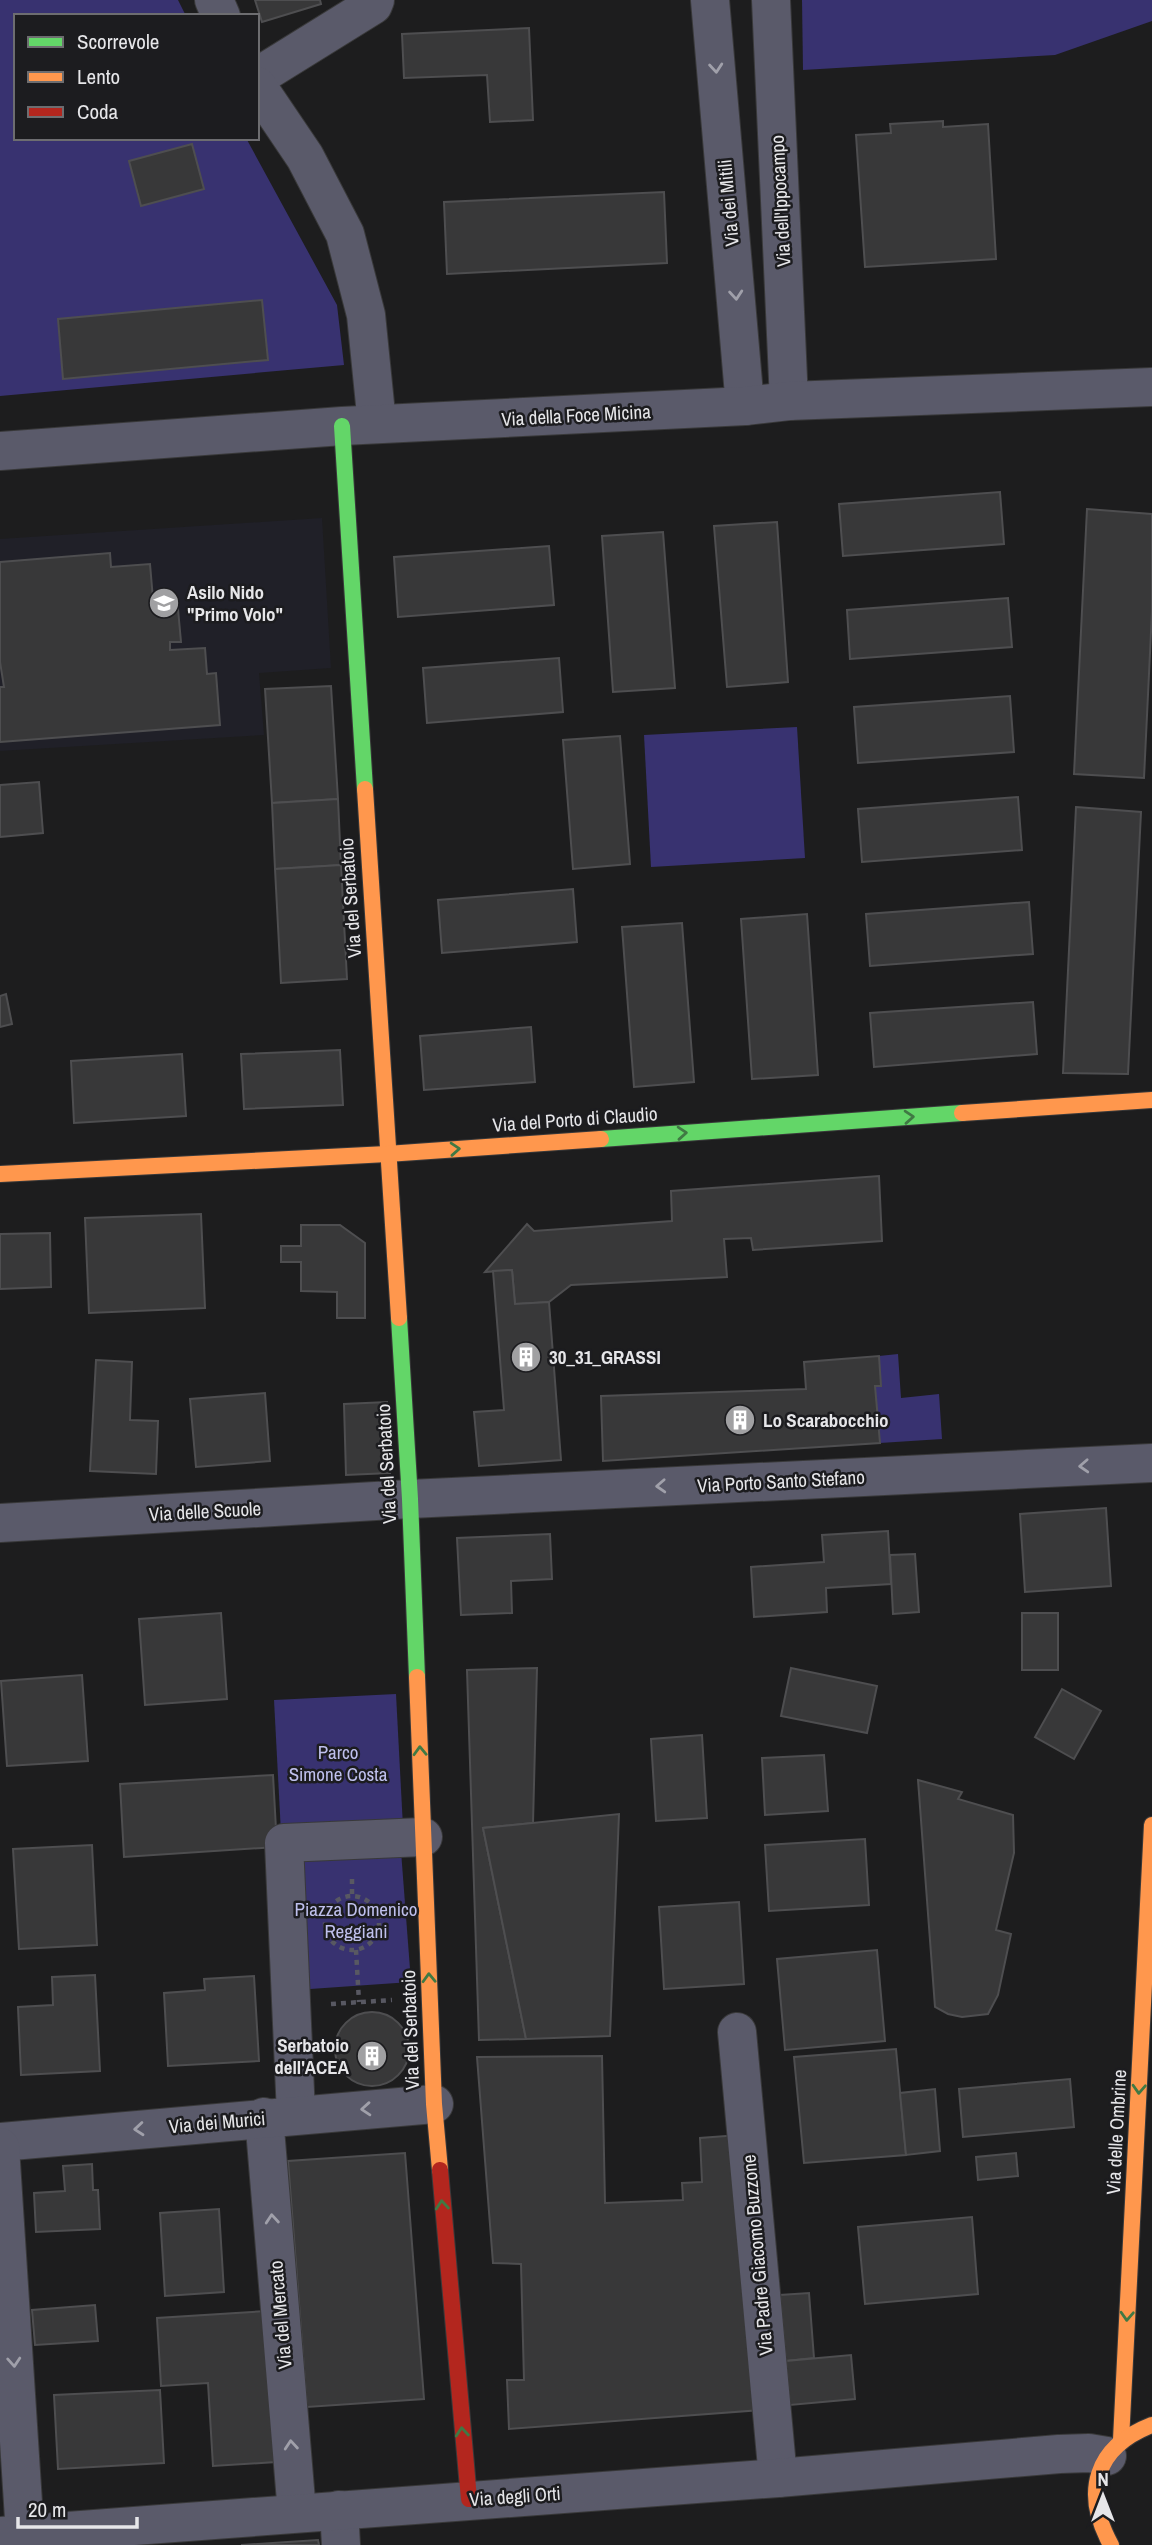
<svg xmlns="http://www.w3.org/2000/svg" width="1152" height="2545" font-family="'Archivo Narrow',sans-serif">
  <rect width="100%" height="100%" fill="#1d1d1e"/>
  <path fill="#202028" d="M322,518L331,668L259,673L264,735L0,751V539Z"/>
  <g fill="#383270">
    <path d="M0,0H178L186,16H16V138H246L337,305L344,365L0,396Z"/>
    <path d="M802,0H1152V21L1055,55L803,70Z"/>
    <path d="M797,727L805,858L651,867L644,735Z"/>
    <path d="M898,1354L901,1398L939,1394L942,1439L880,1443L875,1386H881L879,1356Z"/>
    <path d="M396,1694L403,1827L281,1833L274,1700Z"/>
    <path d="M401,1851L411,1982L310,1989L300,1858Z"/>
  </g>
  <g fill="#383839" stroke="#4e4e50" stroke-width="2">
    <path d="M255,0H320L321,4L262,22Z"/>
    <path d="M529,28L533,120L490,122L487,75L404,78L402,34Z"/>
    <path d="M943,121V127L988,124L996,259L865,267L856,135L891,133L890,124Z"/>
    <path d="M192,144L204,189L141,206L129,161Z"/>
    <path d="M664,192L667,263L447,274L444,202Z"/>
    <path d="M262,300L268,360L63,379L58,319Z"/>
    <path d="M1000,492L1004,544L843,556L839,504Z"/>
    <path d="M1087,509L1152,514V611L1144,778L1074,774Z"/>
    <path d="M777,522L788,682L727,687L714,526Z"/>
    <path d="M663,532L675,688L613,692L602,536Z"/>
    <path d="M549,546L554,605L398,617L394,557Z"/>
    <path d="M110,553L111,567L150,564L154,611L178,609L181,642H170V650L205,648L207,674L216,673L220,725L0,742V687H4L0,662V562Z"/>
    <path d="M1008,598L1012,647L850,659L847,610Z"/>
    <path d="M559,658L563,712L427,723L423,668Z"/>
    <path d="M331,686L338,799L272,803L265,689Z"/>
    <path d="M1010,696L1014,752L858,763L854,707Z"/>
    <path d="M620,736L630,864L573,869L563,740Z"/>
    <path d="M39,782L43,833L0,837V785Z"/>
    <path d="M1018,797L1022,850L862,862L858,809Z"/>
    <path d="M338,799L341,865L275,869L272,803Z"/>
    <path d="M1076,807L1141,812L1128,1074L1063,1073Z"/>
    <path d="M341,865L347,979L281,983L275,869Z"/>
    <path d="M573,889L577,942L442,953L438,900Z"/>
    <path d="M1029,902L1033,954L870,966L866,914Z"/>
    <path d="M807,914L818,1075L752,1079L741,919Z"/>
    <path d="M682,923L694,1082L634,1087L622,927Z"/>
    <path d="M6,994L12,1024L0,1027V996Z"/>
    <path d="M1033,1002L1037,1054L874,1067L870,1013Z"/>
    <path d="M531,1027L535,1082L424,1090L420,1036Z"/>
    <path d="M340,1050L343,1105L244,1109L241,1054Z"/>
    <path d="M182,1054L186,1116L74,1123L71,1061Z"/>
    <path d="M879,1176L882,1241L753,1250L751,1238L724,1239L727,1277L571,1285L549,1302L515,1304L512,1270L485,1272L527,1224L534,1231L672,1221L671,1191Z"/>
    <path d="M201,1214L205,1308L89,1313L85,1218Z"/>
    <path d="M301,1225H340L365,1243V1318H337V1292L301,1291V1262H281V1246H301Z"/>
    <path d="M50,1233L51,1287L0,1289V1234Z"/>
    <path d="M512,1270L515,1304L549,1302L561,1460L479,1466L474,1412L504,1410L493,1271Z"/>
    <path d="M879,1356L881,1386H875L880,1443L603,1461L601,1396L806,1389L804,1362Z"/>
    <path d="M96,1360L132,1362L130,1420L158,1421L156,1474L90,1471Z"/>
    <path d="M265,1393L270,1461L196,1467L190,1399Z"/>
    <path d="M387,1402L390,1473L346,1475L344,1404Z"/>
    <path d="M1106,1508L1111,1586L1025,1592L1020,1514Z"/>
    <path d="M888,1531L891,1584L826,1588L827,1612L754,1617L751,1567L824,1562L822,1535Z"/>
    <path d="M550,1534L552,1579L511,1581L512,1613L461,1615L457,1538Z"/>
    <path d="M915,1554L919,1612L893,1614L890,1555Z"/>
    <path d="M221,1613L227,1699L145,1705L139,1619Z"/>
    <rect x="1022" y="1613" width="36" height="57"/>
    <path d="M537,1668L533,1823L483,1828L526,2039L479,2040L467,1670Z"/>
    <path d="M791,1668L877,1686L867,1733L781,1716Z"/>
    <path d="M82,1675L88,1761L7,1766L1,1681Z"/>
    <path d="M1062,1689L1101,1711L1074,1759L1035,1737Z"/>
    <path d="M702,1735L707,1818L656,1821L651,1739Z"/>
    <path d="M824,1755L828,1811L765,1815L762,1758Z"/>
    <path d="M273,1775L277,1847L124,1857L120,1784Z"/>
    <path d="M918,1780L962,1792L958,1799L1013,1815L1014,1853L996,1930L1011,1934L998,1995L988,2014L962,2017L948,2014L935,2007Z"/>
    <path d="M619,1814L610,2036L526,2039L483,1828Z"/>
    <path d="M865,1839L869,1905L769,1911L765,1845Z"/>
    <path d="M92,1845L97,1945L19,1949L13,1849Z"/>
    <path d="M739,1902L744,1984L664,1989L659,1907Z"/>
    <path d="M877,1950L885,2041L785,2050L777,1959Z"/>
    <path d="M95,1975L100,2071L21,2075L18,2007L53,2005L52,1977Z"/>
    <path d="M254,1976L259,2061L168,2066L164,1993L205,1990L204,1979Z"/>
    <circle cx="372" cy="2049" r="37"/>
    <path d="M896,2049L906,2155L804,2163L794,2057Z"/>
    <path d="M602,2056L605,2203L683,2200L682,2183L702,2182L700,2138L739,2135L761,2410L509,2429L507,2380H524L521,2264L493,2263L477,2057Z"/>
    <path d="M1070,2079L1074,2127L963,2137L959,2089Z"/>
    <path d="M935,2089L940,2151L906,2155L900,2093Z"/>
    <path d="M405,2153L424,2399L307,2407L288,2161Z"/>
    <path d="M1016,2153L1018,2176L978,2180L976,2157Z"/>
    <path d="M92,2164L93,2190H98L100,2229L36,2232L34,2193L65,2191L63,2166Z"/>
    <path d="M219,2209L224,2292L165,2296L160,2213Z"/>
    <path d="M972,2217L978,2294L865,2304L858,2227Z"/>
    <path d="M809,2293L814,2358L786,2361L780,2295Z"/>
    <path d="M95,2305L98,2341L35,2345L32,2310Z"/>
    <path d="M266,2311L276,2462L213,2466L208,2383L161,2386L157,2318Z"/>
    <path d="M851,2355L855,2399L790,2405L786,2361Z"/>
    <path d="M160,2390L164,2463L58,2469L54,2395Z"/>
    <path d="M318,2540L319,2545H241Z"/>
  </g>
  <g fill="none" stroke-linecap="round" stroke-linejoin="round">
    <g stroke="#39393a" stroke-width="40">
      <g id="street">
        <path d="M214,0L221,16"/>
        <path d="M710,0L745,406"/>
        <path d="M771,0L789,401"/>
        <path d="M257,77L373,5L375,0"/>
        <path d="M257,86L305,157L345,234L366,315L377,424"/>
        <path d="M0,451L342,426L745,406L789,401L1152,387"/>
        <path d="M0,1523L410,1499L1152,1463"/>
        <path d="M737,2032L778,2478"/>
        <path d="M296,2114L284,1843L423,1837"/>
        <path d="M264,2117L297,2513"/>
        <path d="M0,2142L434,2104"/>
        <path d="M0,2147L25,2534"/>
        <path d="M339,2510L341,2545"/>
        <path d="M0,2536L778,2478L1059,2454L1089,2453L1107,2456"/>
      </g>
    </g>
    <g stroke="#39393a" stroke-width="18">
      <g id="fast">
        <path d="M342,426L365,789"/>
        <path d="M601,1139L962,1113"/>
        <path d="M399,1318L410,1499L417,1677"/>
      </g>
    </g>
    <g stroke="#39393a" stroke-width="18">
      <g id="slow">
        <path d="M365,789L399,1318"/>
        <path d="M962,1113L1152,1100"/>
        <path d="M0,1174L387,1154L601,1139"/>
        <path d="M417,1677L434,2104L440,2170"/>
        <path d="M1121,2440L1152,1825"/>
        <path d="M1111,2545C1082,2492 1095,2447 1152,2425"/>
      </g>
    </g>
    <g stroke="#39393a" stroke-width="18">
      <path id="jam" d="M440,2170L469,2499"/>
    </g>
    <g stroke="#585862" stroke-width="4.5" stroke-dasharray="5 5" stroke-linecap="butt">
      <path d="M352,1879V1896"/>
      <circle cx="352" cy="1923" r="27"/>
      <path d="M356,1950L359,2002"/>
      <path d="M331,2004L392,2000"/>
    </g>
    <use href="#street" stroke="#5a5a6a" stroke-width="38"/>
    <use href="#fast" stroke="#63d668" stroke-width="16"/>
    <use href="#slow" stroke="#ff974d" stroke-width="16"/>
    <use href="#jam" stroke="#b3261e" stroke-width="16"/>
  </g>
  <defs><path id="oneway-chevron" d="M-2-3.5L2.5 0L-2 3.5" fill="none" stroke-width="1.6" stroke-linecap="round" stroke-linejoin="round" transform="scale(1.75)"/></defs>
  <g stroke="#a0a0aa">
    <use href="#oneway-chevron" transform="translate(716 68) rotate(85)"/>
    <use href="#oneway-chevron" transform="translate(736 295) rotate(85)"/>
    <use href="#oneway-chevron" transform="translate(1084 1466) rotate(177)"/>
    <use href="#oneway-chevron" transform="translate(661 1486) rotate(177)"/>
    <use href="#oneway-chevron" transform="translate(366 2109) rotate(176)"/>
    <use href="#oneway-chevron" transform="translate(139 2129) rotate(175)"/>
    <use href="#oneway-chevron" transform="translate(272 2219) rotate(-95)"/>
    <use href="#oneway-chevron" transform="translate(14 2362) rotate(86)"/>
    <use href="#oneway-chevron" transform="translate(291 2445) rotate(-95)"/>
  </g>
  <g stroke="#407944">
    <use href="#oneway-chevron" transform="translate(909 1117) rotate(-4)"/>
    <use href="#oneway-chevron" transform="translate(682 1133) rotate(-4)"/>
    <use href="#oneway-chevron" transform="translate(455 1149) rotate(-4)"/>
    <use href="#oneway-chevron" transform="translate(420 1751) rotate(-92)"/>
    <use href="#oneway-chevron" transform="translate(429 1978) rotate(-92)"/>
    <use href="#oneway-chevron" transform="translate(1139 2089) rotate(93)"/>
    <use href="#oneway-chevron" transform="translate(442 2205) rotate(-95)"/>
    <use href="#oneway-chevron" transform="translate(1127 2316) rotate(93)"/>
    <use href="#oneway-chevron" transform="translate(462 2432) rotate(-95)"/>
  </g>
  <defs>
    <g id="school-disc" transform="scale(1.575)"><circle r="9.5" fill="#a0a0a2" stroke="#1c1c1f"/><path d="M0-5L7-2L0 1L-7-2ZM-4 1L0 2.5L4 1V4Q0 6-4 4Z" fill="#fff"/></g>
    <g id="building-disc" transform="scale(1.575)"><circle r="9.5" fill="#a0a0a2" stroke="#1c1c1f"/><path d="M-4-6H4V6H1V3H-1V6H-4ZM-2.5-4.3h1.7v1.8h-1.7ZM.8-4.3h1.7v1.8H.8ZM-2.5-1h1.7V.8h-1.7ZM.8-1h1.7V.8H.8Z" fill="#fff"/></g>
  </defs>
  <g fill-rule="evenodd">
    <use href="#school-disc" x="164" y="603"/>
    <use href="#building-disc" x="526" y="1357"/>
    <use href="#building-disc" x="740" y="1420"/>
    <use href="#building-disc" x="372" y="2056"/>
  </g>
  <g text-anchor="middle" stroke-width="5" stroke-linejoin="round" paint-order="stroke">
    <g font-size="19" fill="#e6e6e9" stroke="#1c1c1f">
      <text transform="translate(780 201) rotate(-93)" y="7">Via dell'Ippocampo</text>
      <text transform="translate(728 203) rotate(-95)" y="7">Via dei Mitili</text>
      <text transform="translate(576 415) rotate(-3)" y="7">Via della Foce Micina</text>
      <text transform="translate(350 898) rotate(-94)" y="7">Via del Serbatoio</text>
      <text transform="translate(575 1119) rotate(-4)" y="7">Via del Porto di Claudio</text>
      <text transform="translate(386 1464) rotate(-93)" y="7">Via del Serbatoio</text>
      <text transform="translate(781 1481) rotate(-3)" y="7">Via Porto Santo Stefano</text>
      <text transform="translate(205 1511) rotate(-3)" y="7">Via delle Scuole</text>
      <text transform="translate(410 2030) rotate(-92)" y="7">Via del Serbatoio</text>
      <text transform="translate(217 2122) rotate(-5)" y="7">Via dei Murici</text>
      <text transform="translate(1116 2132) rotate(-87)" y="7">Via delle Ombrine</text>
      <text transform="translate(757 2255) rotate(-95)" y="7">Via Padre Giacomo Buzzone</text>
      <text transform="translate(280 2315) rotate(-95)" y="7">Via del Mercato</text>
      <text transform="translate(515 2496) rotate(-4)" y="7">Via degli Orti</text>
    </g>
    <g font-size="19" font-weight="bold" fill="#e6e6e9" stroke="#1c1c1f" text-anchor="start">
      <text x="187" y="599">Asilo Nido<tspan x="187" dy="22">"Primo Volo"</tspan></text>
      <text x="549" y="1364">30_31_GRASSI</text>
      <text x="763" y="1427">Lo Scarabocchio</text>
      <text x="349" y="2052" text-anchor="end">Serbatoio<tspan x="349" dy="22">dell'ACEA</tspan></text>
    </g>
    <g font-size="19" fill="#bfc0ed" stroke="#1c1c1f">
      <text x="338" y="1759">Parco<tspan x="338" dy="22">Simone Costa</tspan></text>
      <text x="356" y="1916">Piazza Domenico<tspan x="356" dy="22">Reggiani</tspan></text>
    </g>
  </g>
  <rect x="14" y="14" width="245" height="126" fill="#1c1c1f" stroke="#6d6d70" stroke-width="2"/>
  <rect x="28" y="37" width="35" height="10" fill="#63d668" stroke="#6d6d70" stroke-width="2"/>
  <text x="77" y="49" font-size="21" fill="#e6e6e9">Scorrevole</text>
  <rect x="28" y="72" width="35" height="10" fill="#ff974d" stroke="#6d6d70" stroke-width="2"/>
  <text x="77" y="84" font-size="21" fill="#e6e6e9">Lento</text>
  <rect x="28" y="107" width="35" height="10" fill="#b3261e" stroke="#6d6d70" stroke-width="2"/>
  <text x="77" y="119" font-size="21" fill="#e6e6e9">Coda</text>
  <g transform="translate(1103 2496)" stroke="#1c1c1f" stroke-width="5" paint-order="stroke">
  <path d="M0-5L12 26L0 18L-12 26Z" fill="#e6e6e9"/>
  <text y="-10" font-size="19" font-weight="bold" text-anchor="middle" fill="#e6e6e9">N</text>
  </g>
  <path d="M18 2517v10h119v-10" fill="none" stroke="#e6e6e9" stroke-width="3.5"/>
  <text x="28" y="2517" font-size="21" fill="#e6e6e9" stroke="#1c1c1f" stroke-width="5" paint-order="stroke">20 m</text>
</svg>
